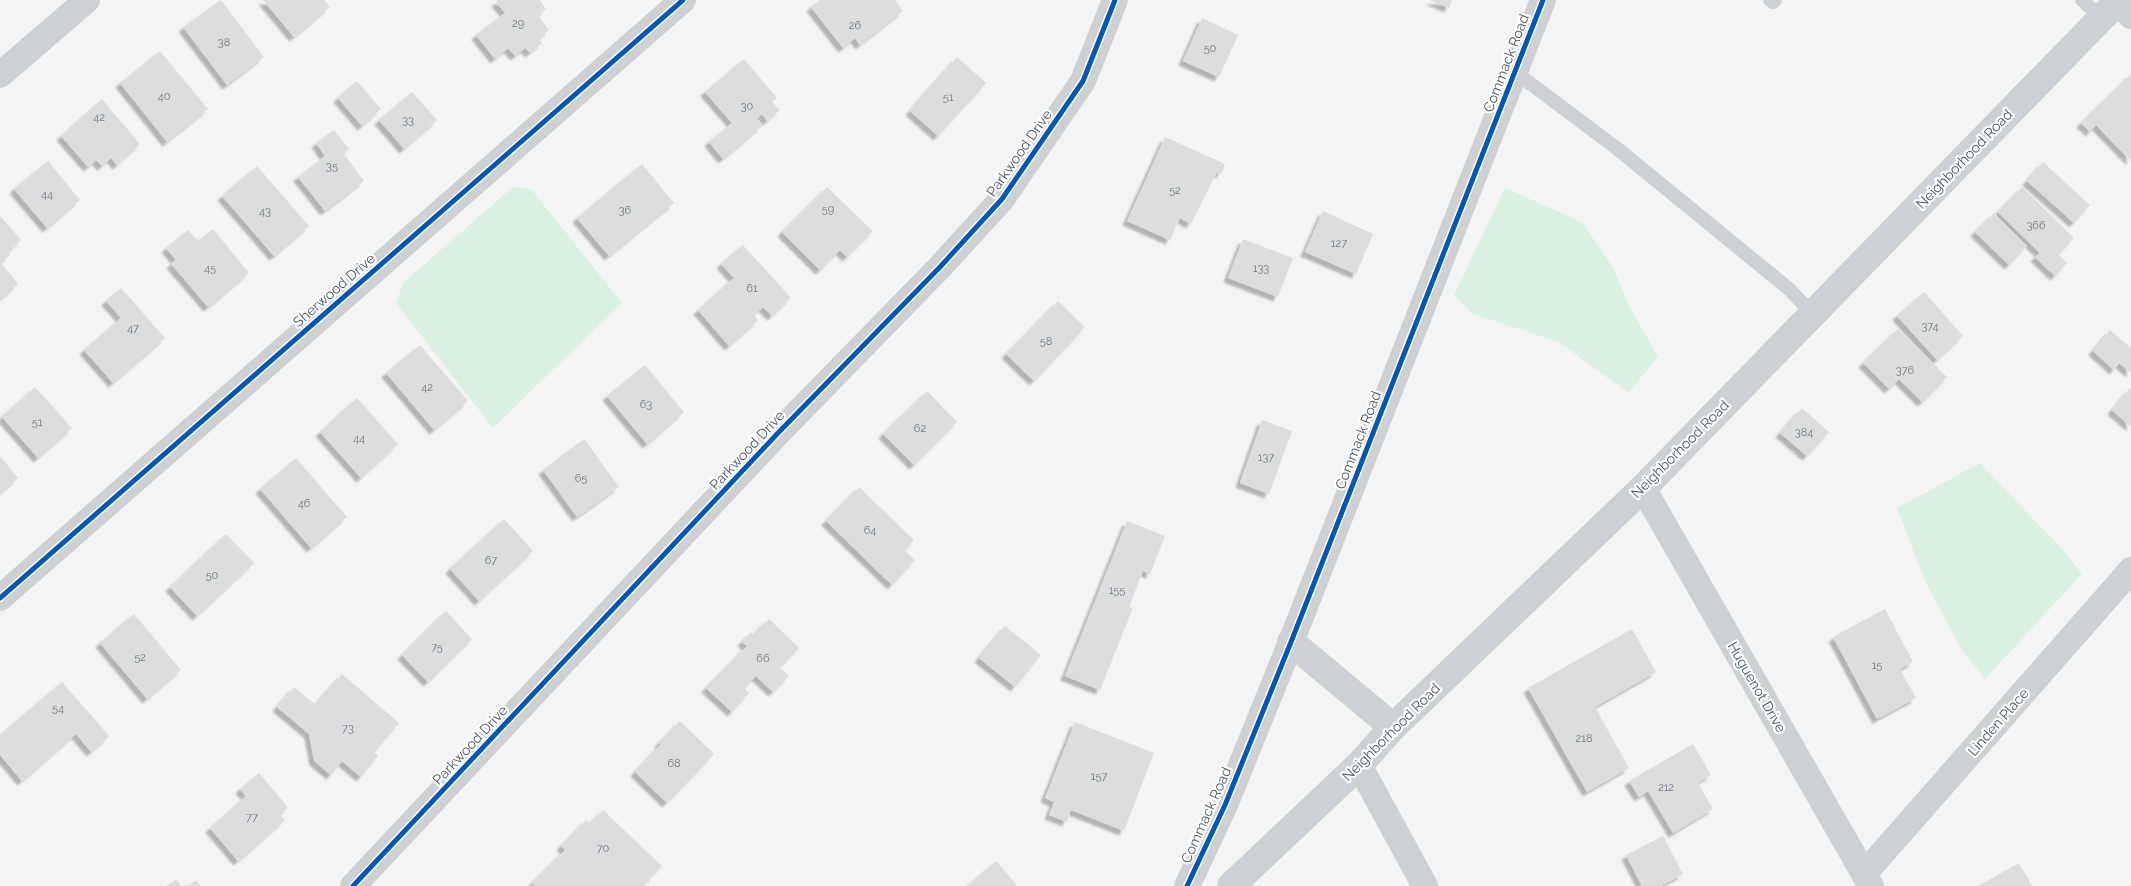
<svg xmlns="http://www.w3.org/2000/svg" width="2131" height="886" font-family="Raleway,sans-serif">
  <defs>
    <filter id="shadow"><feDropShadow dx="-4.5" dy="4.5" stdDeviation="1" flood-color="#0004"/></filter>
  </defs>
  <rect width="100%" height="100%" fill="#f4f4f4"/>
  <g fill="#d9f2e3">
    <path d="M513,187L531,189L622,303L493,428L396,303L403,283Z"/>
    <path d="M1505,188L1582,222L1614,269L1627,302L1658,357L1628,393L1559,342L1473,314L1454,295Z"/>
    <path d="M1980,463L2063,550L2082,574L1985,679L1961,649L1925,581L1897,508Z"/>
  </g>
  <g fill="#ddddde" filter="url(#shadow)">
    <path d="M221,0L264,57L227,85L183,27Z"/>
    <path d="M263,0H324L330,7L294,37Z"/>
    <path d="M498,0H540L546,9L538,15L549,30L538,39L542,43L530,53L525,48L515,56L508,48L495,59L476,35L505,13L496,2Z"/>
    <path d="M820,0H897L895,1L903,11L860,45L855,38L843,48L811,7Z"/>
    <path d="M1430,0H1452L1449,8Z"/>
    <path d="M1202,18L1238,35L1219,77L1183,61Z"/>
    <path d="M160,51L208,109L167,142L120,83Z"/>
    <path d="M957,57L986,83L938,136L910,111Z"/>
    <path d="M744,59L777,98L772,102L780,110L767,121L762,114L756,119L762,126L723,159L709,142L732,123L705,92Z"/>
    <path d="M2131,74V161L2096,125L2090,132L2081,123Z"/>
    <path d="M357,81L381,109L362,126L338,98Z"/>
    <path d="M412,92L437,120L404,149L379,120Z"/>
    <path d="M102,99L140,144L117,165L111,158L102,166L96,160L88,167L61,136Z"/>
    <path d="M334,130L349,149L344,154L364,181L325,211L298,177L325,156L316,143Z"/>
    <path d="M1165,137L1225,164L1221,174L1217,172L1191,224L1180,218L1170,240L1127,221Z"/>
    <path d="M48,161L80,200L47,228L14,189Z"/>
    <path d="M2043,162L2090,205L2074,223L2027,181Z"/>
    <path d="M642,164L674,203L609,256L577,218Z"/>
    <path d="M257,166L309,226L274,256L222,196Z"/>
    <path d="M827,187L873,231L847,257L840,250L820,270L782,232Z"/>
    <path d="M2022,187L2074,238L2058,254L2067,263L2055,276L2035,257L2040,253L1998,212Z"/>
    <path d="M1323,211L1373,234L1356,274L1305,252Z"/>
    <path d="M1994,213L2027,246L2009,265L1975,232Z"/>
    <path d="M0,216L21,240L8,252L10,255L1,263L18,284L0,299Z"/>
    <path d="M213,229L249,273L208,307L171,264L176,260L166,248L188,230L198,241Z"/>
    <path d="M1243,239L1293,258L1278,297L1228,278Z"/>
    <path d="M743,245L791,298L772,316L763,307L754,315L758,320L729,346L698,310L734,278L721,264Z"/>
    <path d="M121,288L165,338L113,383L84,350L121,318L106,301Z"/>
    <path d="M1924,292L1963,336L1937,360L1897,316Z"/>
    <path d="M1058,301L1085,327L1034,381L1006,354Z"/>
    <path d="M1898,329L1947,377L1922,402L1899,379L1889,389L1863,363Z"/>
    <path d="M2110,330L2131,348V373L2119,363L2114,370L2093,351Z"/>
    <path d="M420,345L468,401L434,430L386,373Z"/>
    <path d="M645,365L684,412L647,444L607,396Z"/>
    <path d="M35,387L72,428L38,458L2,417Z"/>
    <path d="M2131,387V427L2112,410Z"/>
    <path d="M927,391L957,422L914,465L883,434Z"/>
    <path d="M357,398L398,444L361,478L320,432Z"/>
    <path d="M1802,408L1829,432L1807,456L1780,433Z"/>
    <path d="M1262,420L1292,431L1269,494L1240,483Z"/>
    <path d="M584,439L619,487L577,517L543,470Z"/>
    <path d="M0,456L18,478L0,494Z"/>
    <path d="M296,458L347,517L311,548L260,489Z"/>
    <path d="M859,487L914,540L904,550L915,560L892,585L826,521Z"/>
    <path d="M504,519L533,551L479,601L450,569Z"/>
    <path d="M1127,521L1165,536L1150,574L1143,571L1129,607L1133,608L1100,690L1065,676Z"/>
    <path d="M226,534L254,563L197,616L170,587Z"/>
    <path d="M1885,609L1913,662L1900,669L1916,698L1877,719L1833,637Z"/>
    <path d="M446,611L472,639L428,682L402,655Z"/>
    <path d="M134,614L181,670L147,699L100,643Z"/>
    <path d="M769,619L799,648L780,668L789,676L773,692L756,676L744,688L749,693L732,712L706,688L747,646L742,642L751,632L753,635Z"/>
    <path d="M1005,626L1041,655L1015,687L979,658Z"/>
    <path d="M1632,629L1656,672L1595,707L1629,768L1587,792L1528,688Z"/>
    <path d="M342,674L399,723L374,752L378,756L361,777L342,761L331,775L314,761L309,734L277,707L294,687L316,705Z"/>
    <path d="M62,682L109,736L91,752L76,734L22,781L0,755V735Z"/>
    <path d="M680,721L714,754L667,803L635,772L661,744L659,743Z"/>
    <path d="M1075,722L1154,753L1124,831L1071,810L1067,822L1049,815L1054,802L1045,798Z"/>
    <path d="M1693,744L1711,775L1698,783L1713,809L1673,833L1648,791L1639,797L1629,781Z"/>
    <path d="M259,773L288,807L280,814L285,820L238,861L210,828L246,796L240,789Z"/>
    <path d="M603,810L662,866L643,886H535L532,883L565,850L561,846L586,820L590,824Z"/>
    <path d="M1663,836L1683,874L1661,886H1642L1626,855Z"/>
    <path d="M996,861L1016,884L1015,886H967Z"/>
    <path d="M2019,863L2032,886H1981L1980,885Z"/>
    <path d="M176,879L181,886H168Z"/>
    <path d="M196,880L201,886H188Z"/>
  </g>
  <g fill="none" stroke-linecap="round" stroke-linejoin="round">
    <g stroke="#ced0d2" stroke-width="14">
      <path d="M1770,0L1773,2L1775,0"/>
      <path d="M2082,0L2101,18"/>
      <path d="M1515,72L1619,150L1789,289L1813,314"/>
    </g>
    <g stroke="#ced0d2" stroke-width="26">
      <path d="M2117,2L2131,16"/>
      <path d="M0,75L87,0"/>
      <path d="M1643,488L1871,886"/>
      <path d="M0,598L683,0"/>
      <path d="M1359,765L1425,886"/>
      <path d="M1864,874L2131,570"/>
      <path d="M353,886L778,433L940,267L1002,199L1083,81L1115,0"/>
      <path d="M1187,886L1225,805L1291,642L1543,0"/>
    </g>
    <g stroke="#ced0d4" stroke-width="28">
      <path d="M1291,642L1393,727"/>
      <path d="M1231,886L1359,765L1393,727L1643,488L2119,0"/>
    </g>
    <g stroke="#fff" stroke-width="8">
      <g id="cycleway">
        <path d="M0,598L683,0"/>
        <path d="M353,886L778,433L940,267L1002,199L1083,81L1115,0"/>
        <path d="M1187,886L1225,805L1291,642L1543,0"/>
      </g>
    </g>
    <use href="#cycleway" stroke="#0057b8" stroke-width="5"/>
  </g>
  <g text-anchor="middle" stroke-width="4.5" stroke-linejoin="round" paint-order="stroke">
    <g font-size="11" fill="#707881">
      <text x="518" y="27">29</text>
      <text x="855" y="29">26</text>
      <text x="224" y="46">38</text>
      <text x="1210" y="52">50</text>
      <text x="164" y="100">40</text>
      <text x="948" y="101">51</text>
      <text x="747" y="110">30</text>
      <text x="99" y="121">42</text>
      <text x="408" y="124">33</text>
      <text x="332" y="170">35</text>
      <text x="1175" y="194">52</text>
      <text x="47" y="198">44</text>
      <text x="828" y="213">59</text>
      <text x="625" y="214">36</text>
      <text x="265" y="215">43</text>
      <text x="2036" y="229">366</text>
      <text x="1339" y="247">127</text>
      <text x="210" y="272">45</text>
      <text x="1261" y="272">133</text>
      <text x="752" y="292">61</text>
      <text x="1930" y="330">374</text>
      <text x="133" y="332">47</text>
      <text x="1046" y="345">58</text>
      <text x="1905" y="374">376</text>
      <text x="427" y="391">42</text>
      <text x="646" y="408">63</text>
      <text x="37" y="426">51</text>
      <text x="920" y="432">62</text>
      <text x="1804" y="436">384</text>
      <text x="359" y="442">44</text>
      <text x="1266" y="461">137</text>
      <text x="581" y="482">65</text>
      <text x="304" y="507">46</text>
      <text x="870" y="534">64</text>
      <text x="491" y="564">67</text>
      <text x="212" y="579">50</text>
      <text x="1117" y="594">155</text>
      <text x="437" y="651">75</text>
      <text x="140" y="661">52</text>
      <text x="763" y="662">66</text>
      <text x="1877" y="669">15</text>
      <text x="58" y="712">54</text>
      <text x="348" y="732">73</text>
      <text x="1584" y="742">218</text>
      <text x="674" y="767">68</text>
      <text x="1099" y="780">157</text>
      <text x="1666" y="791">212</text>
      <text x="252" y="821">77</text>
      <text x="603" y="852">70</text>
    </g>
    <g font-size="14" fill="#4a5661" stroke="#fff">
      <text transform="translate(1506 63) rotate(-69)" y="5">Commack Road</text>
      <text transform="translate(1019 153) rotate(-55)" y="5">Parkwood Drive</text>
      <text transform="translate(1964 159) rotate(-46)" y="5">Neighborhood Road</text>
      <text transform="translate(334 290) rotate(-41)" y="5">Sherwood Drive</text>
      <text transform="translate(1358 440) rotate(-69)" y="5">Commack Road</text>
      <text transform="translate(1680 449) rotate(-45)" y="5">Neighborhood Road</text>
      <text transform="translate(747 450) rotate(-47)" y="5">Parkwood Drive</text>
      <text transform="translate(1757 687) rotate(60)" y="5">Huguenot Drive</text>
      <text transform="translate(1998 722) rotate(-49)" y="5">Linden Place</text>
      <text transform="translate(1391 732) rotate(-45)" y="5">Neighborhood Road</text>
      <text transform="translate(470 745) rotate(-47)" y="5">Parkwood Drive</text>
      <text transform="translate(1206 815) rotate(-66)" y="5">Commack Road</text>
    </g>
  </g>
</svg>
